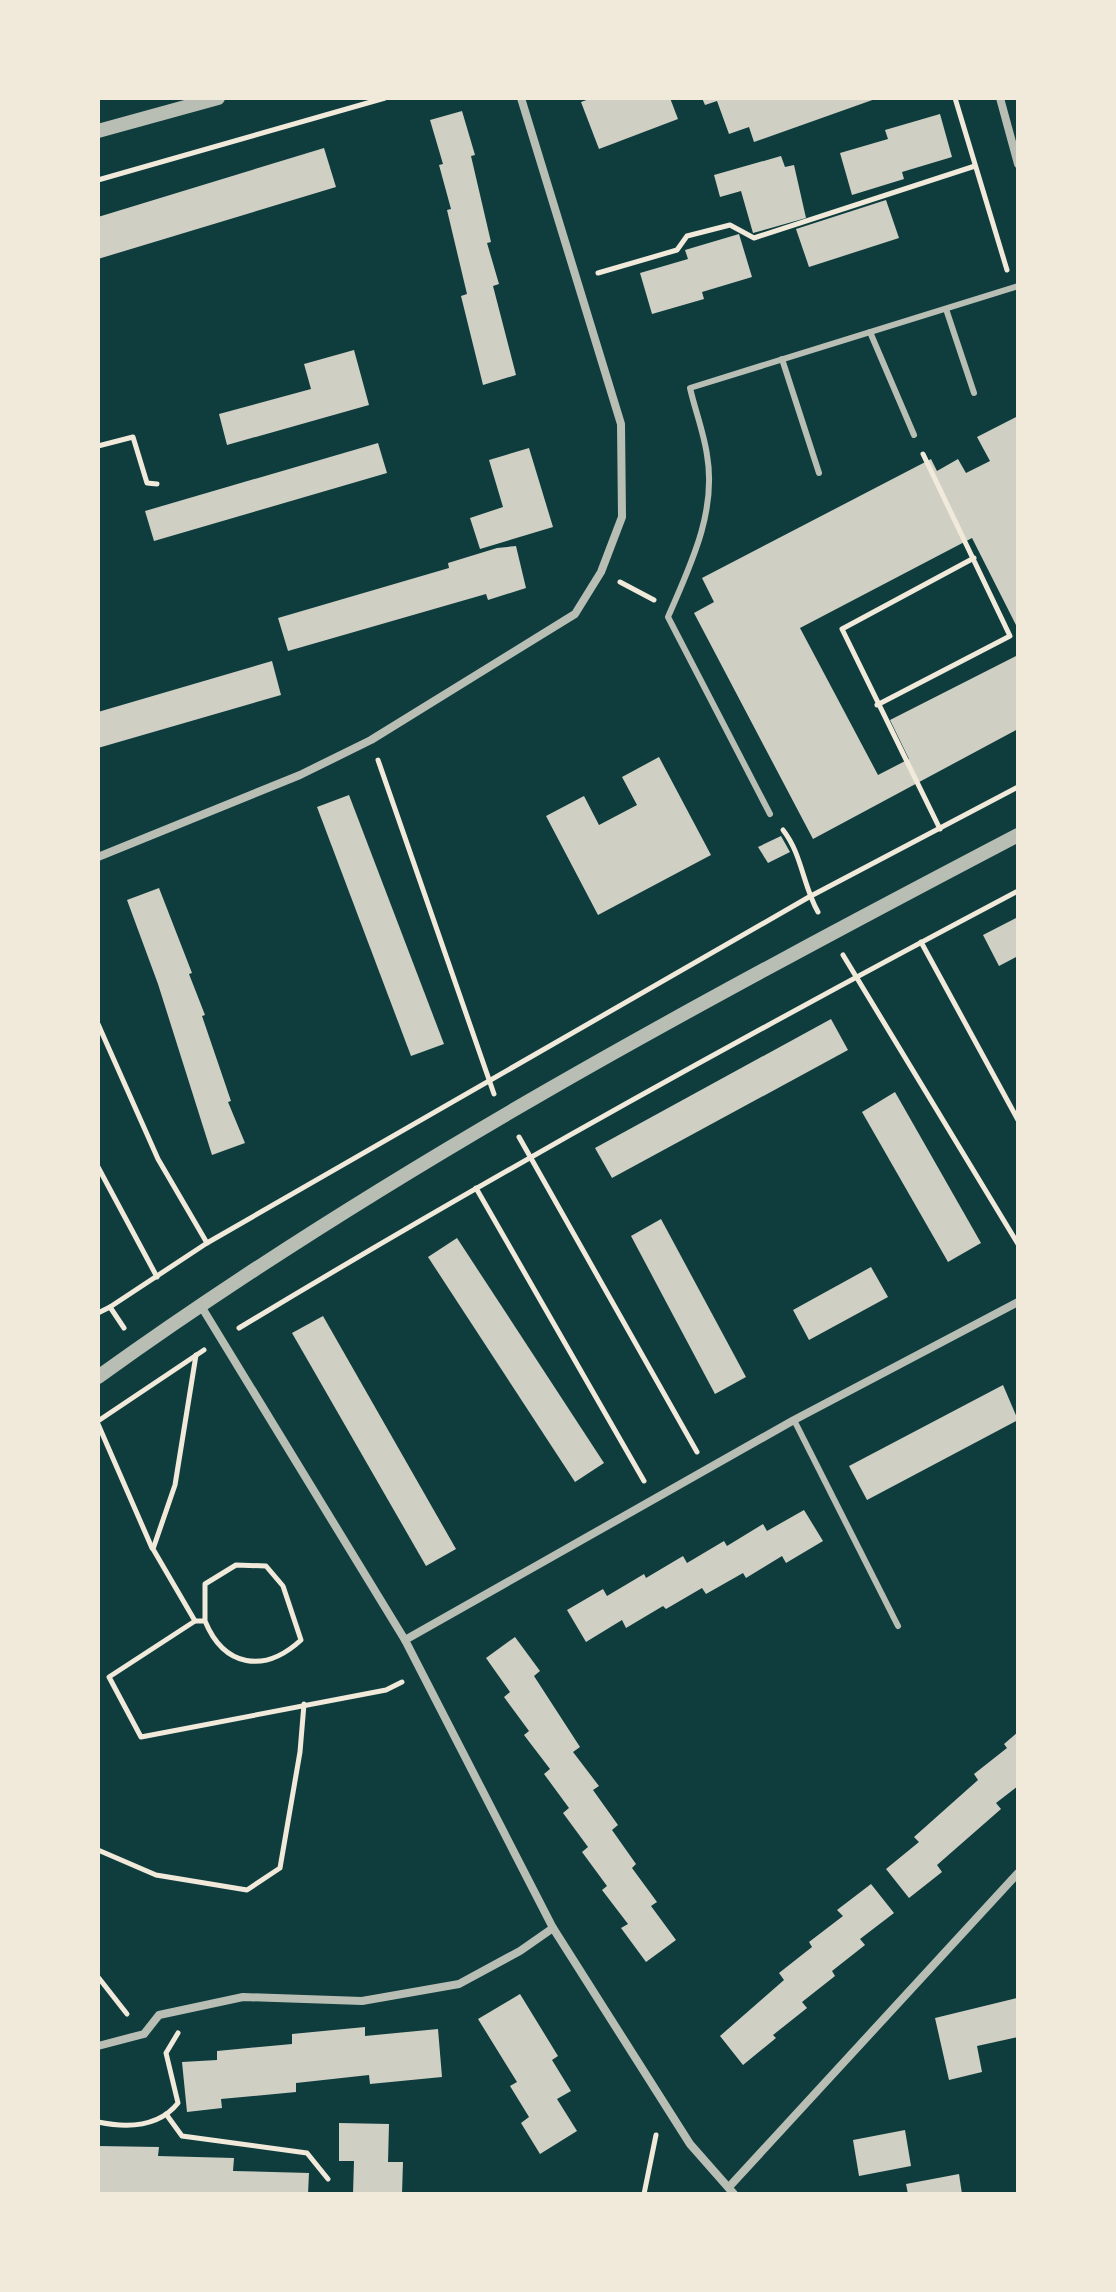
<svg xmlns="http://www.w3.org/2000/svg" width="1116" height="2292" font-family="Ubuntu,sans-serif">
  <rect width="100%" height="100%" fill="#0f3d3e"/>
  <g fill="#cfcfc3">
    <path d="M592,98H670L678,119L599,149L581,102Z"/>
    <path d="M702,98H878L754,142L749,127L729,134L717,101L705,105Z"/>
    <path d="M462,111L475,155L471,156L491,242L487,243L499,284L493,286L516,375L483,385L461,296L467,294L447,210L451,209L439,165L443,164L430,120Z"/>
    <path d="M940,114L952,157L902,172L904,179L852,195L840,153L888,139L885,130Z"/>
    <path d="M324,148L336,187L98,259V217Z"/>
    <path d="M781,156L785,167L794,165L806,218L753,233L741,191L720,197L714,175Z"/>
    <path d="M886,200L899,238L809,267L796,229Z"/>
    <path d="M739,234L752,277L702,292L704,299L652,314L640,273L688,259L685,250Z"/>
    <path d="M354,350L369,405L227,445L219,414L311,389L304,364Z"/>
    <path d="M1018,416V629L972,538L800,628L878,775L909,759L890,720L1018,655V729L813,839L694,613L714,602L702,578L931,459L937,471L958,459L966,473L990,461L977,437Z"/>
    <path d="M378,443L387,473L154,541L145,511Z"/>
    <path d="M529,448L553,527L480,549L470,518L503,507L489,460Z"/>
    <path d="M516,546L526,588L488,600L486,594L288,651L278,618L449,568L448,563L497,548Z"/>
    <path d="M272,661L281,695L98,748V712Z"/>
    <path d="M659,757L711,855L598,915L546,816L584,796L599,825L637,805L622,777Z"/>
    <path d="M349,795L444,1044L411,1056L317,807Z"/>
    <path d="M781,836L790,852L768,863L758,847Z"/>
    <path d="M159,888L192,973L189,974L205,1015L202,1016L231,1101L228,1102L245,1143L212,1155L158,984L127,900Z"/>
    <path d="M1018,917V956L999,966L983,935Z"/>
    <path d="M831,1019L848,1050L612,1178L595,1148Z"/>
    <path d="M895,1092L981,1243L948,1262L862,1112Z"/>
    <path d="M661,1219L746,1377L715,1394L631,1236Z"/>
    <path d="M457,1238L604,1463L575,1482L428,1257Z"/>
    <path d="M871,1267L888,1297L809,1340L793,1310Z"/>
    <path d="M323,1316L456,1549L426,1566L292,1333Z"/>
    <path d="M1003,1385L1018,1420L867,1500L849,1466Z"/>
    <path d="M804,1510L823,1541L786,1563L782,1556L746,1578L743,1573L706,1594L702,1588L666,1609L663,1606L626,1628L622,1620L586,1642L567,1610L603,1589L607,1596L644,1574L646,1578L683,1556L687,1563L724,1541L727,1546L763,1524L767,1531Z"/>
    <path d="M515,1637L540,1671L534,1676L580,1747L573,1752L599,1786L593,1790L618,1825L612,1830L636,1864L632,1868L657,1902L651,1906L676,1940L646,1962L621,1928L628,1924L602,1890L607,1886L582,1852L588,1847L563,1813L569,1808L544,1774L550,1769L524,1735L529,1731L504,1697L510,1692L486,1658Z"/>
    <path d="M1018,1732V1786L996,1803L1001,1809L937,1865L942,1872L909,1898L886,1869L919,1842L914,1837L978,1780L974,1774L1007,1748L1004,1744Z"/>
    <path d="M871,1884L894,1913L860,1939L865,1945L832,1971L835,1976L802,2002L807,2008L773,2035L776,2038L743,2065L720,2036L784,1980L779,1973L812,1947L809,1942L843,1916L837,1910Z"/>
    <path d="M520,1994L558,2056L552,2060L571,2091L557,2099L577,2131L540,2154L521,2123L529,2117L510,2086L517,2082L478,2019Z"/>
    <path d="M1017,1998L1018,2037L977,2046L982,2072L949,2080L935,2018Z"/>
    <path d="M365,2027V2036L438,2029L442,2077L370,2084L369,2075L296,2083V2092L221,2099L222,2108L187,2112L182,2062L217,2060V2051L292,2044V2034Z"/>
    <path d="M339,2123L389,2124L388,2162H403L402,2194H353L354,2161H339Z"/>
    <path d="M905,2130L911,2166L859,2176L853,2140Z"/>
    <path d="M98,2146L159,2147L158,2156L234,2158L233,2171L309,2173L308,2194H98Z"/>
    <path d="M959,2174L962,2194H908L906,2184Z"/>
  </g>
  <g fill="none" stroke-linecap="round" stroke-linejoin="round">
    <g stroke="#f1e9da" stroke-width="5">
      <path d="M955,98L1007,270"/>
      <path d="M98,180L385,98"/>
      <path d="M598,273L677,250L687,236L730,225L754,238L975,166"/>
      <path d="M98,446L133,437L147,483L157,484"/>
      <path d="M620,582L654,600"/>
      <path d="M877,705L1010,636L923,454"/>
      <path d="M378,760L494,1094"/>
      <path d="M940,829L842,629L974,558"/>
      <path d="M783,830C802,854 803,886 818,912"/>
      <path d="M921,942L1018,1120"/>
      <path d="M843,955L1018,1244"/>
      <path d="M98,1024L158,1159L207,1243"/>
      <path d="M519,1137L697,1452"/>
      <path d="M98,1167L157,1277"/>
      <path d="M476,1188L644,1481"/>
      <path d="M98,1313L110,1307"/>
      <path d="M124,1328L110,1307L207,1243L809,897L1018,787"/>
      <path d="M239,1328C494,1174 755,1030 1018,891"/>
      <path d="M196,1355L175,1485L153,1549L195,1621L109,1677L141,1737L386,1690L402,1682"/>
      <path d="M98,1421L204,1350"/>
      <path d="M98,1424L152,1548"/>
      <path d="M195,1621H205C224,1667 264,1674 301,1640L283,1586L266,1566L236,1565L205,1584V1621"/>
      <path d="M98,1850L156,1875L247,1890L280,1868L300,1752L304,1704"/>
      <path d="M98,1977L127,2014"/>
      <path d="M166,2114L182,2136L307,2153L328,2179"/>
      <path d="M98,2122C127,2128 159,2127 178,2103L166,2053L178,2033"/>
      <path d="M644,2194L656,2135"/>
    </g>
    <g stroke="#b8beb3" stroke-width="6">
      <path d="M946,309L974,393"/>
      <path d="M870,332L914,435"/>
      <path d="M782,359L819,473"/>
      <path d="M770,814L668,617C690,566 717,512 707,455C704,433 695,410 690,388L1018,286"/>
      <path d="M794,1420L898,1626"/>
    </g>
    <g stroke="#b8beb3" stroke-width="8">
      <path d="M1000,98L1018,164"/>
      <path d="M98,857L300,775L371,740L575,614L601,572L622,517L621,424L521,98"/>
      <path d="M201,1306L405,1640L553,1928L690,2144L734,2194"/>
      <path d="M405,1640L794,1420L1018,1302"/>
      <path d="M98,2046L144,2034L159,2015L243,1997L362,2001L459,1984L520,1951L553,1928"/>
      <path d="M729,2187L1018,1873"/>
    </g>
    <g stroke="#b8beb3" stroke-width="14">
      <path d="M98,131L218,98"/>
      <path d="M98,1377C387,1169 703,1000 1018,835"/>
    </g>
  </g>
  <rect width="1116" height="2292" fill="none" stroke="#f1e9da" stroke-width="200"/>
</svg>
